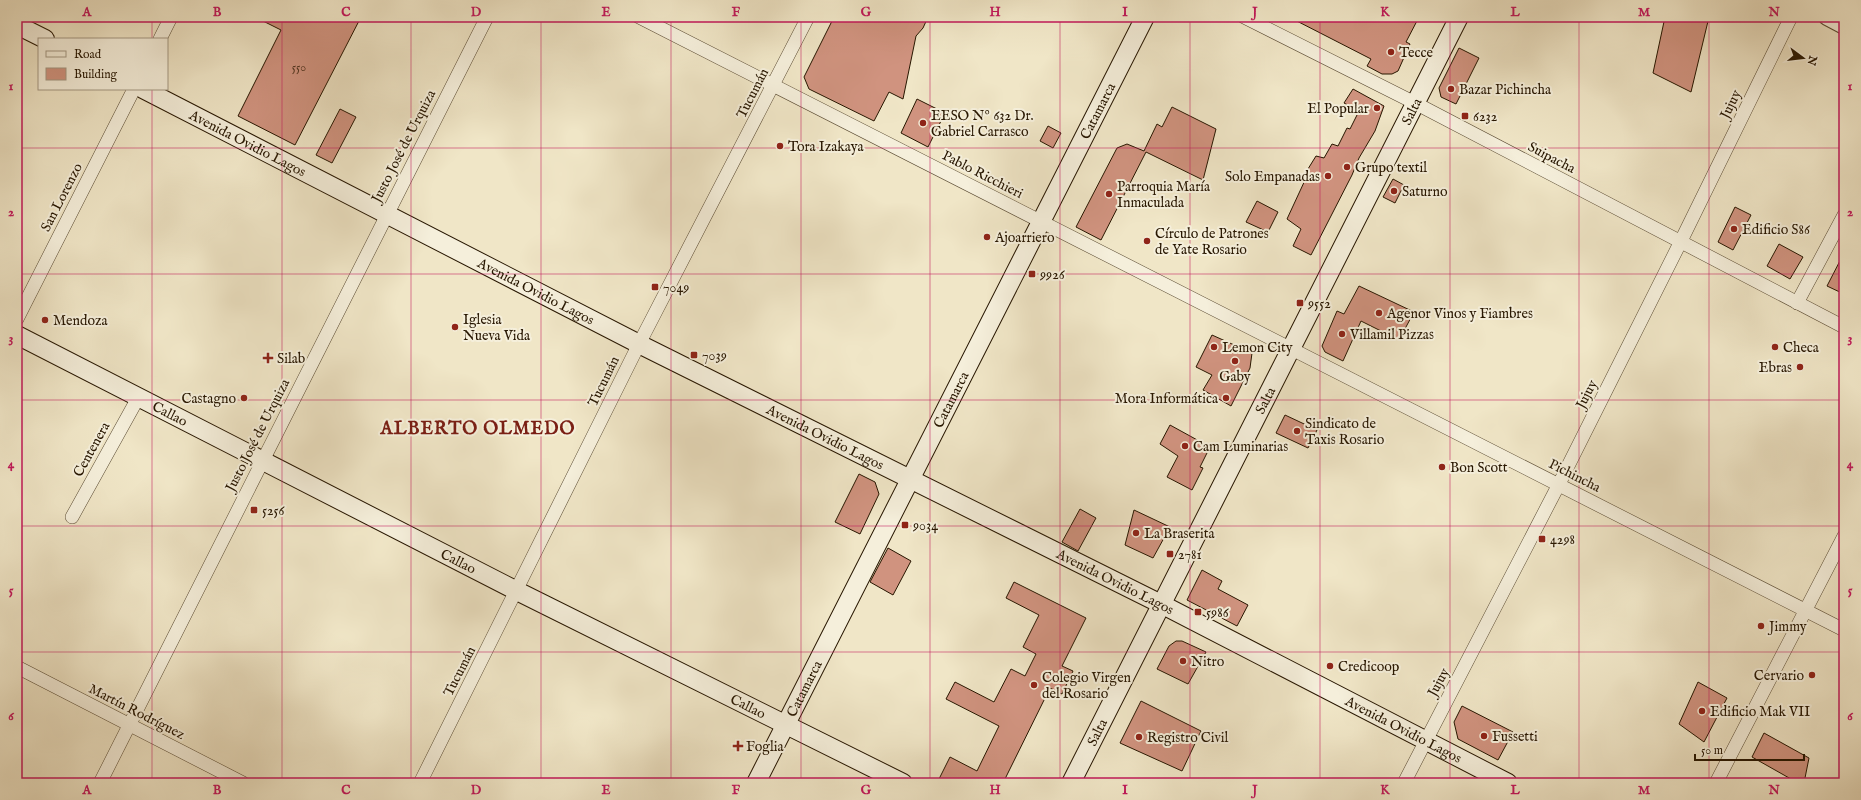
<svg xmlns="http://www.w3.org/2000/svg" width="1861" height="800" font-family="'IM FELL English',serif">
  <rect width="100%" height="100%" fill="#f0e6c7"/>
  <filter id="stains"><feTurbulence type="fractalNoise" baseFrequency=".005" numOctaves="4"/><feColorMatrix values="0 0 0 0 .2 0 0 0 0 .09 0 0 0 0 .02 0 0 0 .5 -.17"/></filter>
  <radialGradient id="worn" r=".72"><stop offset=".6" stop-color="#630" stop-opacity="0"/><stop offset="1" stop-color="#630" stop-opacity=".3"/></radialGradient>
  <g fill="#d0937f" stroke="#271600">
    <path d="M255,17H361L295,145L238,116L281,30Z"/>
    <path d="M834,17H928L923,28L916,36L903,99L889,92L874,121L809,89L804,77Z"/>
    <path d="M1289,17H1419L1406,42L1410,44L1398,71L1392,74H1382L1367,66L1371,59Z"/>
    <path d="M1665,17H1709L1691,92L1653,73Z"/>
    <path d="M1459,48L1479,58L1456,104L1441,97L1439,88Z"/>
    <path d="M1353,89L1384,106L1375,131L1359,158L1352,175L1311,255L1293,246L1301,229L1287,219L1306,178L1303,177L1316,156L1324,158L1332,144L1338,146L1347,128L1350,129L1359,111L1344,103Z"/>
    <path d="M917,99L945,113L928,147L901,133Z"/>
    <path d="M1172,107L1216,129L1203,180L1146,152L1101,240L1076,227L1117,148L1127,144L1144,151L1157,124L1162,127Z"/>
    <path d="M340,109L356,117L332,163L316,155Z"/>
    <path d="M1048,126L1061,133L1053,148L1040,141Z"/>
    <path d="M1393,179L1404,185L1395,203L1383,197Z"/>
    <path d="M1257,201L1278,212L1268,232L1246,222Z"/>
    <path d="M1735,207L1751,215L1733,250L1718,242Z"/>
    <path d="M1779,244L1803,257L1790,279L1767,266Z"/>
    <path d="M1844,253V294L1827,286Z"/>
    <path d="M1359,286L1414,312L1399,340L1361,321L1343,361L1325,352L1322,346L1337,311L1344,314Z"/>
    <path d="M1212,335L1252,353L1250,368L1231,406L1203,390L1212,375L1196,367Z"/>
    <path d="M1285,415L1317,430L1308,448L1276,433Z"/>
    <path d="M1170,425L1210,447L1200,467L1203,468L1192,490L1167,477L1178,456L1160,444Z"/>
    <path d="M859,474L875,482L879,494L860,534L835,522Z"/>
    <path d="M1080,509L1096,518L1078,551L1062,542Z"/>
    <path d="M1134,510L1170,527L1153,558L1125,545Z"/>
    <path d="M888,548L911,561L893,595L870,582Z"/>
    <path d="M1202,570L1222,581L1218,589L1248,605L1237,626L1187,600Z"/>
    <path d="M1014,582L1086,618L1062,666L1073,671L1062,694L1050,688L1003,783H937L950,757L977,771L999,726L946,699L955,682L994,702L1011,669L1025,676L1036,654L1023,647L1039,615L1006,598Z"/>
    <path d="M1176,641H1182L1206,652L1188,684L1157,669L1169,646Z"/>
    <path d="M1698,682L1727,698L1704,742L1679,724Z"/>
    <path d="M1141,701L1201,731L1182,771L1120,743Z"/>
    <path d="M1462,706L1513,732L1498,760L1458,739L1454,722Z"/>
    <path d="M1764,733L1809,758L1804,783H1798L1752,757Z"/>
  </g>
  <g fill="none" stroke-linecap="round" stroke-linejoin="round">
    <g stroke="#594a32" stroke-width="14">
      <g id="minor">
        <path d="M639,17L1844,630"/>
        <path d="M1244,17L1415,103L1844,327"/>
        <path d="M160,39L171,17"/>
        <path d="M1797,303L1844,215"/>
        <path d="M17,319L134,89"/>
        <path d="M72,517L138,398"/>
        <path d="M17,667L243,783"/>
        <path d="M100,783L487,17"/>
        <path d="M420,783L639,344L808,17"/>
        <path d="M1404,783L1559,484L1680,243L1791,17"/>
        <path d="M1716,783L1844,536"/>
      </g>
    </g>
    <g stroke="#594a32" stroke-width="18">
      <path id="tertiary" d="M1827,17L1844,26"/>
    </g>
    <g stroke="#271600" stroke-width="20">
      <g id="secondary">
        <path d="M17,25L45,39"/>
        <path id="s1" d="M143,89L639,344L1161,604L1508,783"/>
        <path id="s2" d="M17,335L517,591L903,783"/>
        <path id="s3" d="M756,783L1145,17"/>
        <path id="s4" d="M1071,783L1459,17"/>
      </g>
    </g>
    <use href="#minor" stroke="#f5efdb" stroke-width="13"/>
    <use href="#tertiary" stroke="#f5efdb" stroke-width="16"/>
    <use href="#secondary" stroke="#f5efdb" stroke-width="18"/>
  </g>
  <path fill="none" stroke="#c2185b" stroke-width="1" stroke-opacity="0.55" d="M152,17V39M282,17V783M411,17V783M541,17V783M671,17V783M801,17V783M930,17V783M1060,17V783M1190,17V783M1320,17V783M1450,17V783M1579,17V783M1709,17V783M152,89V783M17,148H1844M17,274H1844M17,400H1844M17,526H1844M17,652H1844"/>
  <g fill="#8f2418" stroke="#f5efdb" stroke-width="1.5">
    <circle cx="1391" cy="52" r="4"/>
    <circle cx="1451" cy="89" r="4"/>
    <circle cx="1377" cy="108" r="4"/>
    <rect x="1461" y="112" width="8" height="8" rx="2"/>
    <circle cx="923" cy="123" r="4"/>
    <circle cx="780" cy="146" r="4"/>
    <circle cx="1347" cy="167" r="4"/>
    <circle cx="1328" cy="176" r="4"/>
    <circle cx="1394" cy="191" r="4"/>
    <circle cx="1109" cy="194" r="4"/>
    <circle cx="1734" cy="229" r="4"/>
    <circle cx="987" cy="237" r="4"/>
    <circle cx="1147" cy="241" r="4"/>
    <rect x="1028" y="270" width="8" height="8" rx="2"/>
    <rect x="651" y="283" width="8" height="8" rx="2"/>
    <rect x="1296" y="299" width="8" height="8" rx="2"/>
    <circle cx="1379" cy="313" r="4"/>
    <circle cx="45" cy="320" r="4"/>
    <circle cx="455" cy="327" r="4"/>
    <circle cx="1342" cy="334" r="4"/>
    <circle cx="1214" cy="347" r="4"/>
    <circle cx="1775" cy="347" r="4"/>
    <rect x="690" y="351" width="8" height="8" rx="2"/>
    <path d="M266 352h4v4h4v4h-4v4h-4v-4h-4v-4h4z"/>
    <circle cx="1235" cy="361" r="4"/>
    <circle cx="1800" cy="367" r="4"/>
    <circle cx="244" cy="398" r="4"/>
    <circle cx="1226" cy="398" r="4"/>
    <circle cx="1297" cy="431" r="4"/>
    <circle cx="1185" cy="446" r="4"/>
    <circle cx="1442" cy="467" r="4"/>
    <rect x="250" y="506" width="8" height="8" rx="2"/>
    <rect x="901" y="521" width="8" height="8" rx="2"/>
    <circle cx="1136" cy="533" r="4"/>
    <rect x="1538" y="535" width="8" height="8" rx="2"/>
    <rect x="1166" y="550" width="8" height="8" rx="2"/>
    <rect x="1194" y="608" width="8" height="8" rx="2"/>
    <circle cx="1761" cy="626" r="4"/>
    <circle cx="1183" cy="661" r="4"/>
    <circle cx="1330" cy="666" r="4"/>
    <circle cx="1812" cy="675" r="4"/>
    <circle cx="1034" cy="685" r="4"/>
    <circle cx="1702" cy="711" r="4"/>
    <circle cx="1484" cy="736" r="4"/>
    <circle cx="1139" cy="737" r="4"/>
    <path d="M736 740h4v4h4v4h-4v4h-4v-4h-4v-4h4z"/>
  </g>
  <g text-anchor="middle" stroke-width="4" stroke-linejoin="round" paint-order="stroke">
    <g font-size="12" fill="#513520">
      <text x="299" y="71">550</text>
    </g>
    <g font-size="14" fill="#271600" stroke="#f5efdb" text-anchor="start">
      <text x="1399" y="57">Tecce</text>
      <text x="1459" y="94">Bazar Pichincha</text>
      <text x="1369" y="113" text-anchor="end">El Popular</text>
      <text x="931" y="120">EESO Nº 632 Dr.<tspan x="931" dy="16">Gabriel Carrasco</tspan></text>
      <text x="1473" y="121">6232</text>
      <text x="788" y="151">Tora Izakaya</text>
      <text x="1355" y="172">Grupo textil</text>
      <text x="1320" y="181" text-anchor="end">Solo Empanadas</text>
      <text x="1117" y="191">Parroquia María<tspan x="1117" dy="16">Inmaculada</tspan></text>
      <text x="1402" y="196">Saturno</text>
      <text x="1742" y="234">Edificio S86</text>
      <text x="1155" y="238">Círculo de Patrones<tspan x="1155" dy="16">de Yate Rosario</tspan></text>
      <text x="995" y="242">Ajoarriero</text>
      <text x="1040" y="279">9926</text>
      <text x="663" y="292">7049</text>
      <text x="1308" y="308">9552</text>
      <text x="1387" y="318">Agenor Vinos y Fiambres</text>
      <text x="463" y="324">Iglesia<tspan x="463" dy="16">Nueva Vida</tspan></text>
      <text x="53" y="325">Mendoza</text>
      <text x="1350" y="339">Villamil Pizzas</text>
      <text x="1222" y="352">Lemon City</text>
      <text x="1783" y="352">Checa</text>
      <text x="702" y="360">7039</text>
      <text x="277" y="363">Silab</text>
      <text x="1792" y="372" text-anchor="end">Ebras</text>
      <text x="1235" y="381" text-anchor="middle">Gaby</text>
      <text x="236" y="403" text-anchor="end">Castagno</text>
      <text x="1218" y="403" text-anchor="end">Mora Informática</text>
      <text x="1305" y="428">Sindicato de<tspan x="1305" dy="16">Taxis Rosario</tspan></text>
      <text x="1193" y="451">Cam Luminarias</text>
      <text x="1450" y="472">Bon Scott</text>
      <text x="262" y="515">5256</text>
      <text x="913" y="530">9034</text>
      <text x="1144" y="538">La Braserita</text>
      <text x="1550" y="544">4298</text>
      <text x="1178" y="559">2781</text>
      <text x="1206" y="617">5986</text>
      <text x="1769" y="631">Jimmy</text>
      <text x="1191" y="666">Nitro</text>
      <text x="1338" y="671">Credicoop</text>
      <text x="1804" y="680" text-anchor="end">Cervario</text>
      <text x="1042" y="682">Colegio Virgen<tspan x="1042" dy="16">del Rosario</tspan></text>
      <text x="1710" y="716">Edificio Mak VII</text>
      <text x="1492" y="741">Fussetti</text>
      <text x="1147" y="742">Registro Civil</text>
      <text x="746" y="751">Foglia</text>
    </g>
    <g font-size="14" fill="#271600" stroke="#f5efdb">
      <text transform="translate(752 93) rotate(-63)" y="5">Tucumán</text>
      <text transform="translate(1730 104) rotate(-64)" y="5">Jujuy</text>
      <text dy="5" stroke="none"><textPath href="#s3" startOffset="754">Catamarca</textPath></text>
      <text dy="5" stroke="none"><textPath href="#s4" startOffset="753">Salta</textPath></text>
      <text dy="5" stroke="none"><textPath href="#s1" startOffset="118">Avenida Ovidio Lagos</textPath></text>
      <text transform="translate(403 146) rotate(-63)" y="5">Justo José de Urquiza</text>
      <text transform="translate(1552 157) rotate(28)" y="5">Suipacha</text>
      <text transform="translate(983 174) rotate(27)" y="5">Pablo Ricchieri</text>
      <text transform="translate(61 197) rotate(-63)" y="5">San Lorenzo</text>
      <text dy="5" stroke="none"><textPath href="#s1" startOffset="442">Avenida Ovidio Lagos</textPath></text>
      <text transform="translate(603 381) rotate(-64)" y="5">Tucumán</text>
      <text transform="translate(1586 394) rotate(-63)" y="5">Jujuy</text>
      <text dy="5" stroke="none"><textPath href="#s3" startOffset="430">Catamarca</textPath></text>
      <text dy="5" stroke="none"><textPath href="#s4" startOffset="429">Salta</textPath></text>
      <text dy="5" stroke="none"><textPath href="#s2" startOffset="172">Callao</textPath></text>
      <text transform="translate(257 435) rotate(-63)" y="5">Justo José de Urquiza</text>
      <text dy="5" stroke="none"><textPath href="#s1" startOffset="766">Avenida Ovidio Lagos</textPath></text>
      <text transform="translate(91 449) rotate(-61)" y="5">Centenera</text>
      <text transform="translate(1575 475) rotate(27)" y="5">Pichincha</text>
      <text dy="5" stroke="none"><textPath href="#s2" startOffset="496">Callao</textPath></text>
      <text dy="5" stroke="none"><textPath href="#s1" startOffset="1090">Avenida Ovidio Lagos</textPath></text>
      <text transform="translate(459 671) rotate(-63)" y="5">Tucumán</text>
      <text transform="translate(1438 682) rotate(-62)" y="5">Jujuy</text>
      <text dy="5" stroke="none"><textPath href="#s3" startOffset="106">Catamarca</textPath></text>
      <text dy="5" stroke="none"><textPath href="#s2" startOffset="820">Callao</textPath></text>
      <text transform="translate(137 711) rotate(27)" y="5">Martín Rodríguez</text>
      <text dy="5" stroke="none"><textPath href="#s1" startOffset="1414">Avenida Ovidio Lagos</textPath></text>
      <text dy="5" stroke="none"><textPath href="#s4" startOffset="57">Salta</textPath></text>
    </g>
    <g font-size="18" font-weight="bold" letter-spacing="1" fill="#7a1f14" stroke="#f5efdb">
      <text x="478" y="434">ALBERTO OLMEDO</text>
    </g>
  </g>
  <rect width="1861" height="800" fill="none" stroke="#f0e6c7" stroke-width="44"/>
  <rect x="38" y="38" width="130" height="52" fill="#f5efdb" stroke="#a39883"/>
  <rect x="46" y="51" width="20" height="6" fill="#f5efdb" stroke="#a39883"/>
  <text x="74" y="58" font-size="12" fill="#271600">Road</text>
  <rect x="46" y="68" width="20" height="12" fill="#d0937f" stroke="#a39883"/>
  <text x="74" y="78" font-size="12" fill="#271600">Building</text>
  <g transform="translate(1803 58) rotate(105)" stroke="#f5efdb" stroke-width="3" paint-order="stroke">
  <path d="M0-3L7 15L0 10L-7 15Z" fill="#271600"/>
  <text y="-6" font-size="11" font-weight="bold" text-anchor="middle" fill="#271600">N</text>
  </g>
  <path d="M1695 754v6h109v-6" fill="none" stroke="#271600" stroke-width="2"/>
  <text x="1701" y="754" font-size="12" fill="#271600" stroke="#f5efdb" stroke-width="3" paint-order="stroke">50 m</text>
  <rect x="22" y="22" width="1817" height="756" fill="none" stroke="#c2185b" stroke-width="1.5"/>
  <g font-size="13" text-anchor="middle" font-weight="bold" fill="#c2185b">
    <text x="87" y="16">A</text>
    <text x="217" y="16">B</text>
    <text x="346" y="16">C</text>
    <text x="476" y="16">D</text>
    <text x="606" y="16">E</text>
    <text x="736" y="16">F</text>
    <text x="866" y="16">G</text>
    <text x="995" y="16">H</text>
    <text x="1125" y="16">I</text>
    <text x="1255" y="16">J</text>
    <text x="1385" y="16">K</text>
    <text x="1515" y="16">L</text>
    <text x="1644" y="16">M</text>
    <text x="1774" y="16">N</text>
    <text x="11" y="90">1</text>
    <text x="1850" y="90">1</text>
    <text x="11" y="216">2</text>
    <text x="1850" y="216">2</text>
    <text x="11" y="342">3</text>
    <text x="1850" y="342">3</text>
    <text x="11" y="468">4</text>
    <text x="1850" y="468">4</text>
    <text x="11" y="594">5</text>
    <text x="1850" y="594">5</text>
    <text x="11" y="720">6</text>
    <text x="1850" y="720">6</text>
    <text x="87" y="794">A</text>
    <text x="217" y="794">B</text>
    <text x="346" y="794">C</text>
    <text x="476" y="794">D</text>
    <text x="606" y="794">E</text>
    <text x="736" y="794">F</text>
    <text x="866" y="794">G</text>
    <text x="995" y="794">H</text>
    <text x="1125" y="794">I</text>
    <text x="1255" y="794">J</text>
    <text x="1385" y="794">K</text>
    <text x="1515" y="794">L</text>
    <text x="1644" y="794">M</text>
    <text x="1774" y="794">N</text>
  </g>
  <rect width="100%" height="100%" filter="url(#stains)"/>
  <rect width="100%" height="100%" fill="url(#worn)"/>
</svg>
